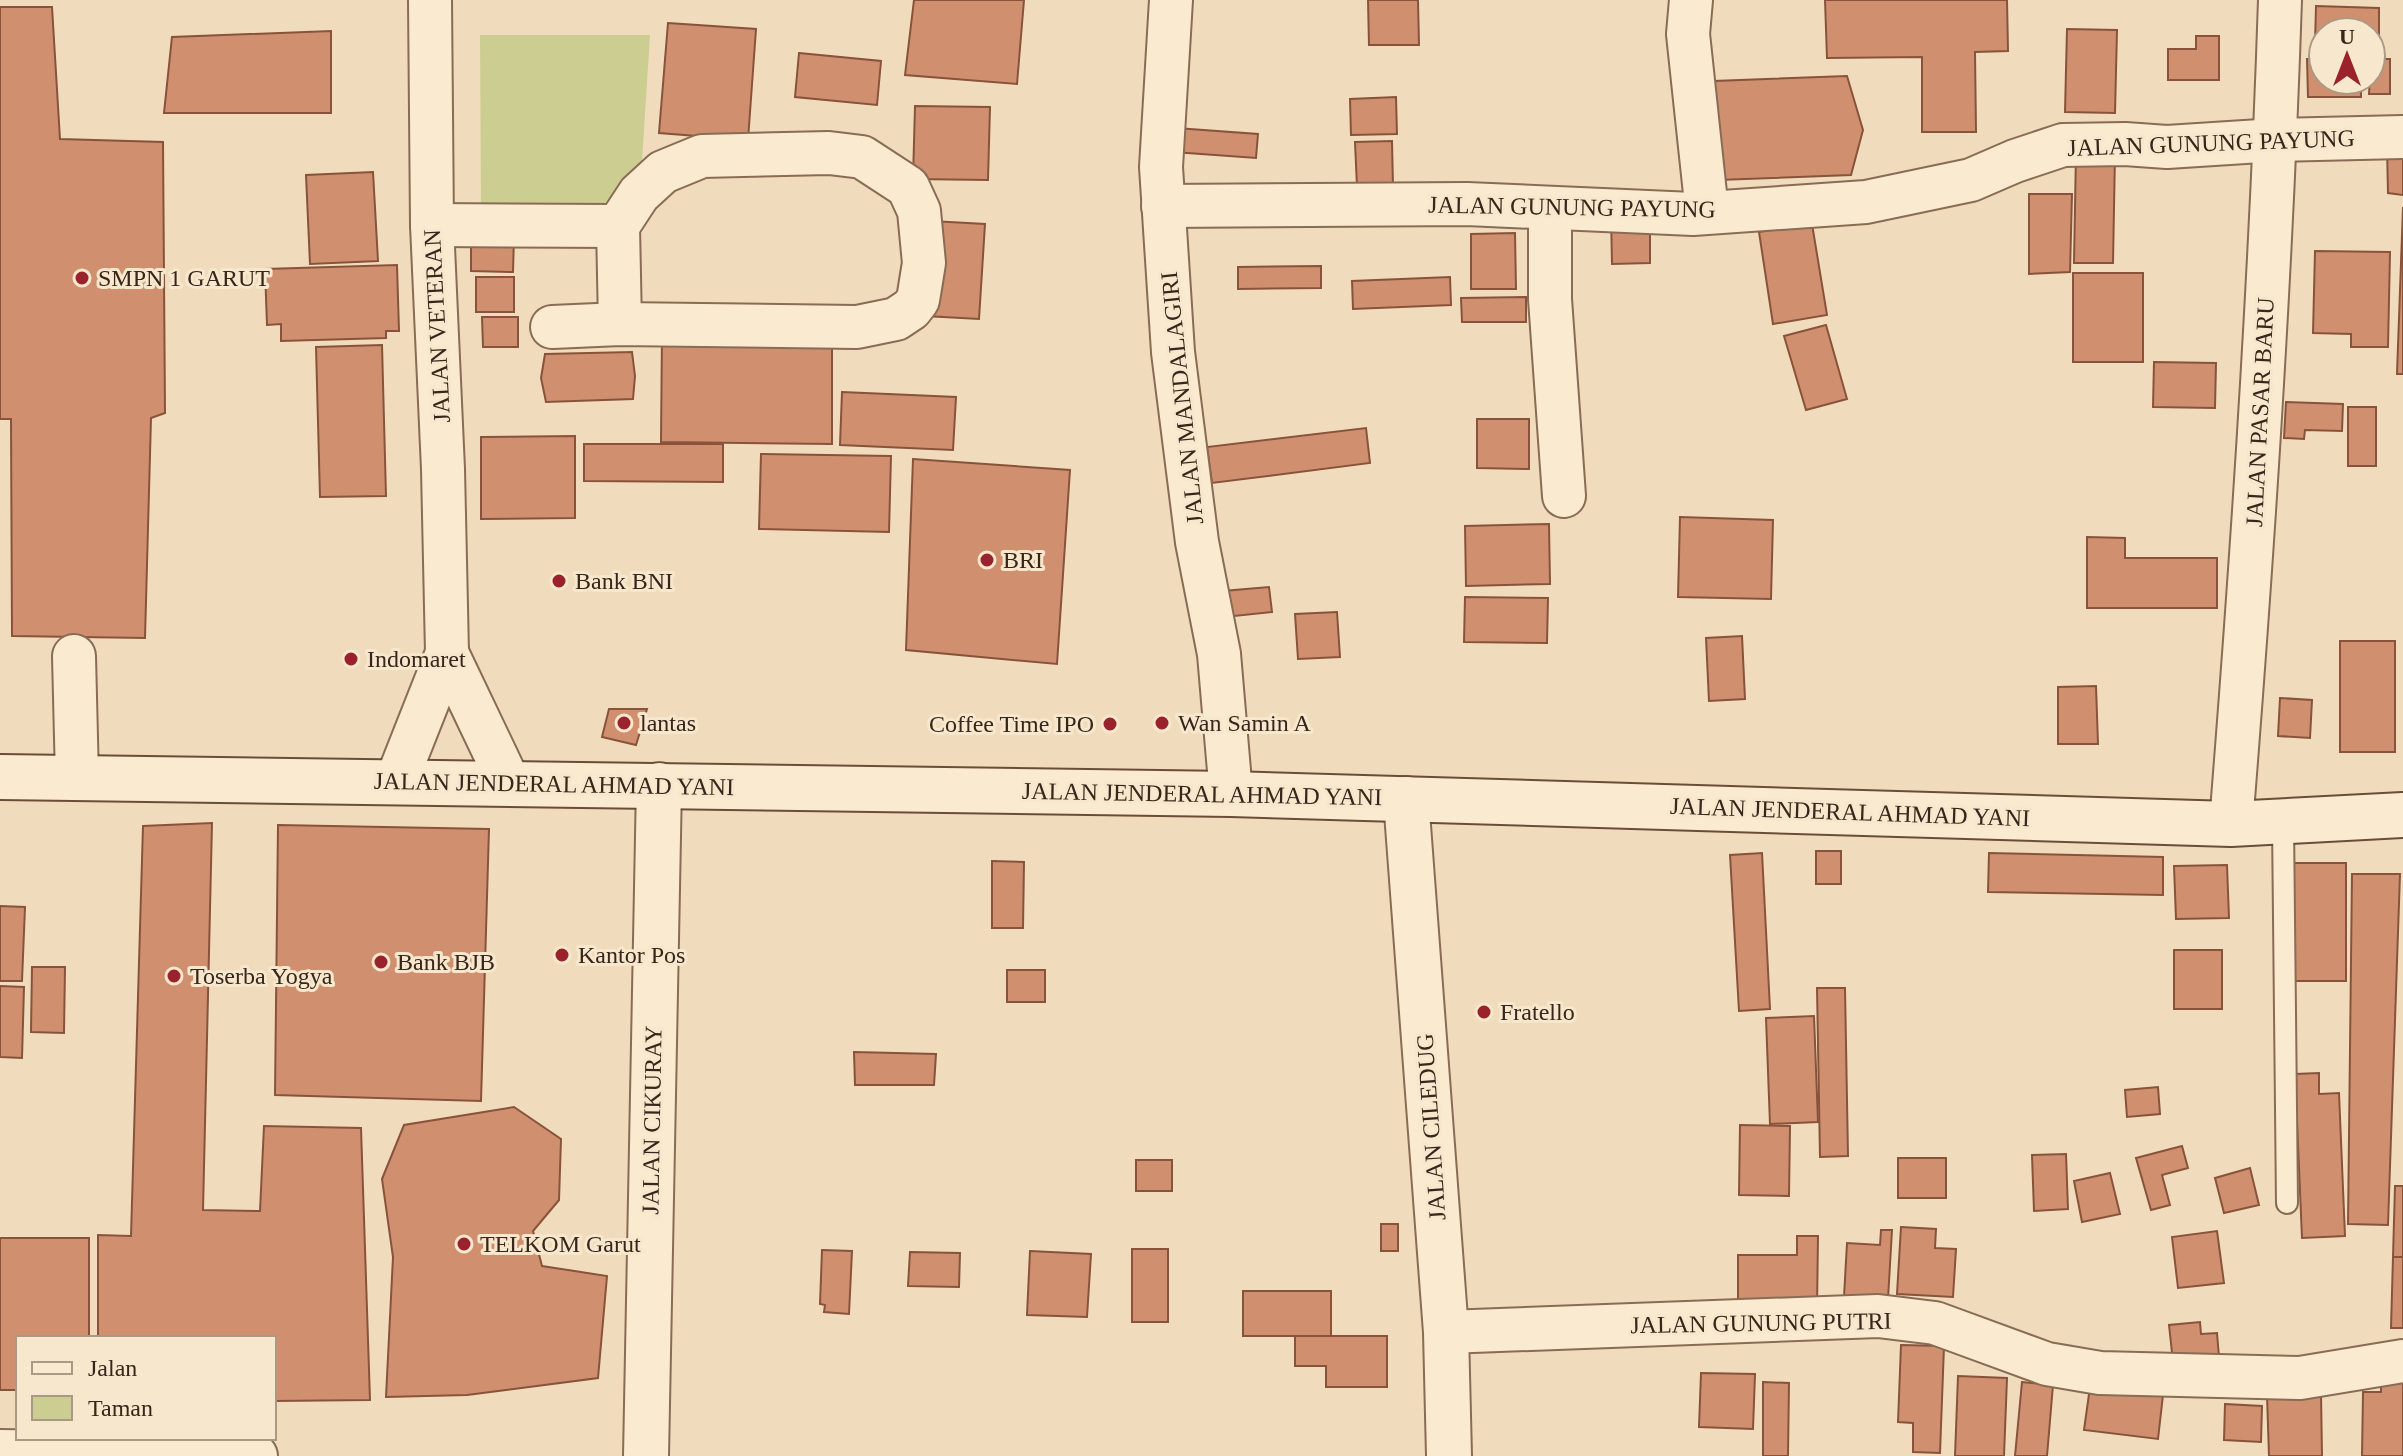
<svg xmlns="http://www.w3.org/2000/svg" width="2403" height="1456" font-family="Georgia,serif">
  <rect width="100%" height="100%" fill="#f0dcbc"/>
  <path fill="#cbce90" d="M480,35H650L641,177L600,206L481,211Z"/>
  <g fill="#d09070" stroke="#88533a" stroke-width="2">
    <path d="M914,0H1024L1017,84L905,75Z"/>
    <path d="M1368,0H1418L1419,45H1369Z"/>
    <path d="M1825,0H2007L2008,51L1975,52L1976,132H1922V57L1827,58Z"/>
    <path d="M2316,6L2379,8V46H2371V32H2323V44H2315Z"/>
    <path d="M0,7H52L60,139L163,142L165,413L151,418L145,638L12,636L11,419H0Z"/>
    <path d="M668,23L756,29L748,140L659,133Z"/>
    <path d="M2067,29L2117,30L2115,113L2065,112Z"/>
    <path d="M331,31V113H164L172,37Z"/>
    <path d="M2196,36H2219V80H2168V49H2196Z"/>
    <path d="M799,53L881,61L877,105L795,97Z"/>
    <path d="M2307,59H2323V80H2361V97H2308Z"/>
    <path d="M2371,59H2390V94H2369Z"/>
    <path d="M1847,76L1863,130L1851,175L1718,180L1714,81Z"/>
    <path d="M1396,97L1397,134L1351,135L1350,99Z"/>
    <path d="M915,106L990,107L988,180L913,179Z"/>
    <path d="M1176,128L1258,134L1256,158L1174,152Z"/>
    <path d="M1392,141L1393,187H1357L1355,142Z"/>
    <path d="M2403,146V195L2388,193L2387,147Z"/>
    <path d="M2076,152L2115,153L2113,263H2074Z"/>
    <path d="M373,172L378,261L310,264L306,175Z"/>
    <path d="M2029,194H2072L2070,272L2029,274Z"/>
    <path d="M2403,207V374H2397Z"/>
    <path d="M1611,215H1650V263L1612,264Z"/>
    <path d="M931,221L985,224L979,319L925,316Z"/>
    <path d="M1812,224L1827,315L1773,324L1759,232Z"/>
    <path d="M1515,233L1516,289H1471V234Z"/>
    <path d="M471,235L514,236L513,272L471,271Z"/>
    <path d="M2315,251L2390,252L2388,347H2351V334L2313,333Z"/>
    <path d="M397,265L399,331H386V338L281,341V324L267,325L265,269Z"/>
    <path d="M1321,266V288L1238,289V267Z"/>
    <rect x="2073" y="273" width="70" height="89"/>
    <rect x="476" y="277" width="38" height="35"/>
    <path d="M1450,277L1451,305L1353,309L1352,281Z"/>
    <path d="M1526,297V322H1462L1461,298Z"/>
    <path d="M482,317H518V347H483Z"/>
    <path d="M1826,325L1847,399L1806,410L1784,336Z"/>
    <path d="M662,333L832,334V444L661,442Z"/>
    <path d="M382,345L386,496L320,497L316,347Z"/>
    <path d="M632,352L635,376L633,399L546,402L541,378L545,354Z"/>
    <path d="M2154,362L2216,363L2215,408L2153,407Z"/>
    <path d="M842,392L956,397L953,450L840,445Z"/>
    <path d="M2286,402L2343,404L2342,431L2305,430L2304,439L2284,438Z"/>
    <rect x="2348" y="407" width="28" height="59"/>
    <path d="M1477,419H1529V469L1477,468Z"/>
    <path d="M1366,428L1370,463L1212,483L1207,447Z"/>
    <path d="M575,436V518L481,519V437Z"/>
    <path d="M584,444H723V482L584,481Z"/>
    <path d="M761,454L891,456L889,532L759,529Z"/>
    <path d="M913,459L1070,470L1057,664L906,650Z"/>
    <path d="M1680,517L1773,520L1771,599L1678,597Z"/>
    <path d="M1549,524L1550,584L1466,586L1465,526Z"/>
    <path d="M2087,537L2125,538V558H2217V608H2087Z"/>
    <path d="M1269,587L1272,612L1225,617L1223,591Z"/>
    <path d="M1465,597L1548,598L1547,643L1464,642Z"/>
    <path d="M1337,612L1340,657L1298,659L1295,614Z"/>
    <path d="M1742,636L1745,699L1709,701L1706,638Z"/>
    <rect x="2340" y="641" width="55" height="111"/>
    <path d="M2096,686L2098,744H2058V687Z"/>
    <path d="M2280,698L2312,700L2310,738L2278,736Z"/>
    <path d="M609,709H647L636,745L602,737Z"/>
    <path d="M212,823L203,1210L260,1211L264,1126L361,1128L370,1400L274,1401V1338H98V1235L131,1236L143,826Z"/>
    <path d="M278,825L489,829L481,1101L275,1095Z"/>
    <rect x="1816" y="851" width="25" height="33"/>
    <path d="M1762,853L1770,1009L1739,1011L1730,855Z"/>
    <path d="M1989,853L2163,857V895L1988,892Z"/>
    <path d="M992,861L1024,862L1023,928H992Z"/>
    <rect x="2292" y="863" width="54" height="118"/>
    <path d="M2227,865L2229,918L2176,919L2174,866Z"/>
    <path d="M2352,874H2400L2388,1225L2348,1224Z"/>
    <path d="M0,906L25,907L22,981H0Z"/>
    <rect x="2174" y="950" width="48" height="59"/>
    <path d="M32,967H65L64,1033L31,1032Z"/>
    <rect x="1007" y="970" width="38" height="32"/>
    <path d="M0,986L24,987L22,1058L0,1057Z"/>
    <path d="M1817,988H1845L1848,1156L1820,1157Z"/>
    <path d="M1814,1016L1818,1122L1770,1124L1766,1018Z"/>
    <path d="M854,1052L936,1054L934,1085H855Z"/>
    <path d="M2319,1073V1094L2339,1093L2345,1236L2302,1238L2295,1074Z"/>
    <path d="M2158,1087L2160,1114L2127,1117L2125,1090Z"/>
    <path d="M514,1107L561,1139L559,1200L533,1231L542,1266L607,1276L598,1378L467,1395L386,1397L393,1257L382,1179L404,1125Z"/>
    <path d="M1740,1125L1790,1126L1789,1196L1739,1195Z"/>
    <path d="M2182,1146L2188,1168L2162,1175L2170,1205L2151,1210L2136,1158Z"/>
    <path d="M2066,1154L2068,1209L2034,1211L2032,1155Z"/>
    <rect x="1898" y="1158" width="48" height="40"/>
    <rect x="1136" y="1160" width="36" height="31"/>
    <path d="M2250,1168L2259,1205L2224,1213L2215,1178Z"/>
    <path d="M2110,1173L2120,1214L2082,1222L2074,1181Z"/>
    <path d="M2395,1186H2403V1257H2393Z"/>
    <rect x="1381" y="1224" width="17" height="27"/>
    <path d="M1901,1227L1936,1229L1935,1248L1956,1249L1953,1297L1897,1294Z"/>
    <path d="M1881,1230H1892L1888,1299L1844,1297L1847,1243L1880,1245Z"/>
    <path d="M2217,1231L2224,1283L2178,1288L2172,1237Z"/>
    <path d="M1797,1236H1818L1817,1309H1738V1255H1797Z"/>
    <path d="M0,1238H89V1338H18V1390H0Z"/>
    <rect x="1132" y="1249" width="36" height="73"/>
    <path d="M822,1250L852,1251L849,1314L824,1312L825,1305L820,1304Z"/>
    <path d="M1030,1251L1091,1254L1087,1317L1027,1315Z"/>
    <path d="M910,1252L960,1253L959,1287L908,1286Z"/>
    <path d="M2393,1257H2403V1328H2391Z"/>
    <rect x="1243" y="1291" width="88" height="45"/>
    <path d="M2200,1322L2201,1334L2217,1333L2219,1357L2173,1362L2169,1325Z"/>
    <path d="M1295,1336H1387V1387H1326V1366H1295Z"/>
    <path d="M1901,1345L1944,1346L1940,1453L1913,1452V1423L1898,1422Z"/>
    <path d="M1701,1373L1755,1374L1753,1429L1699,1427Z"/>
    <path d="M2381,1375L2403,1376V1456H2362L2363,1392H2381Z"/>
    <path d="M1958,1376L2007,1378L2004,1456H1955Z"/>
    <path d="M1763,1382L1789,1383L1788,1456H1763Z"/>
    <path d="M2022,1382L2053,1385L2047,1456H2015Z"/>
    <path d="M2090,1387L2163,1395L2158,1439L2084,1430Z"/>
    <path d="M2321,1394L2322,1456H2269L2267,1395Z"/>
    <path d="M2225,1404L2262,1406L2261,1442L2224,1440Z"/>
  </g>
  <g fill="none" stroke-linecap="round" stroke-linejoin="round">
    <g stroke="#886c55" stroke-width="24">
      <path id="service" d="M2283,822L2287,1203"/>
    </g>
    <g stroke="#886c55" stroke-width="46">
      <g id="minor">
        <path d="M1171,0L1161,167L1173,352L1197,542L1219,654L1231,794"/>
        <path d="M1691,0L1688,34L1707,212"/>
        <path d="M1163,206L1467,204L1693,214L1866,202L1971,180L2015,161L2063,145L2125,144L2167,147L2276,140L2403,137"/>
        <path d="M1550,208V299L1564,496"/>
        <path d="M432,225L618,226L639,194L663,172L702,156L829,153L862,157L908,187L919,211L924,263L918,300L911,309L896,319L857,327L620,324L552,327"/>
        <path d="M618,226L620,324"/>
        <path d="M447,653L509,783"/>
        <path d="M74,656L77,778"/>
        <path d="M396,782L447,653L443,469L432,225L430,0"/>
        <path d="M2231,824C2253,550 2271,275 2280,0"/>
        <path d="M1446,1332L1878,1316L1935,1323L2047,1364L2100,1373L2300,1378L2403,1361"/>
      </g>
    </g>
    <g stroke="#886c55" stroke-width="48">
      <g id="tertiary">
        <path d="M1406,799L1446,1332L1449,1456"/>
        <path d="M0,1452L255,1456"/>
        <path d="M646,1456L659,785"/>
      </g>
    </g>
    <g stroke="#694d38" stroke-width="48">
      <path id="secondary" d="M0,777L1231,794L2231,824L2403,815"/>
    </g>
    <use href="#service" stroke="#faeacf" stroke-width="20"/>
    <use href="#minor" stroke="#faeacf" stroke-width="42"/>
    <use href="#tertiary" stroke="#faeacf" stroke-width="44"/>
    <use href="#secondary" stroke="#faeacf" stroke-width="44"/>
  </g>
  <g fill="#9a222c" stroke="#f7e7cc" stroke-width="3">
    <circle cx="82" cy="278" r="8"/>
    <circle cx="987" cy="560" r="8"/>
    <circle cx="559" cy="581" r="8"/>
    <circle cx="351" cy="659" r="8"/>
    <circle cx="624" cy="723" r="8"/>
    <circle cx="1162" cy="723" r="8"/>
    <circle cx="1110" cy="724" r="8"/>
    <circle cx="562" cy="955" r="8"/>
    <circle cx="381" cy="962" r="8"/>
    <circle cx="174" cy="976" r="8"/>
    <circle cx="1484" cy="1012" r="8"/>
    <circle cx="464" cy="1244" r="8"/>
  </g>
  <g text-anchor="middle" stroke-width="6" stroke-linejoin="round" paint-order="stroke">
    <g font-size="24" fill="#36261b" stroke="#f7e7cc">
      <text transform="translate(2211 143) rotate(-2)" y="8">JALAN GUNUNG PAYUNG</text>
      <text transform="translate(1572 207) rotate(1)" y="8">JALAN GUNUNG PAYUNG</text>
      <text transform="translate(437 326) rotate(-93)" y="8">JALAN VETERAN</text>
      <text transform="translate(1182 398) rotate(-96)" y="8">JALAN MANDALAGIRI</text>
      <text transform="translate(2260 412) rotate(-87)" y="8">JALAN PASAR BARU</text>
      <text transform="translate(554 784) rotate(1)" y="8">JALAN JENDERAL AHMAD YANI</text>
      <text transform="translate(1202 794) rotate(1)" y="8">JALAN JENDERAL AHMAD YANI</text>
      <text transform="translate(1850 812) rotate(2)" y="8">JALAN JENDERAL AHMAD YANI</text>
      <text transform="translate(652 1120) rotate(-89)" y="8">JALAN CIKURAY</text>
      <text transform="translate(1431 1127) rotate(-94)" y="8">JALAN CILEDUG</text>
      <text transform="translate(1761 1323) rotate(-1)" y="8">JALAN GUNUNG PUTRI</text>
    </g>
    <g font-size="24" fill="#36261b" stroke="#f7e7cc" text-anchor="start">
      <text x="98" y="286">SMPN 1 GARUT</text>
      <text x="1003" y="568">BRI</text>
      <text x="575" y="589">Bank BNI</text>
      <text x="367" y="667">Indomaret</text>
      <text x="640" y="731">lantas</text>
      <text x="1178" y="731">Wan Samin A</text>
      <text x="1094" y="732" text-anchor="end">Coffee Time IPO</text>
      <text x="578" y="963">Kantor Pos</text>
      <text x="397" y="970">Bank BJB</text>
      <text x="190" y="984">Toserba Yogya</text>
      <text x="1500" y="1020">Fratello</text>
      <text x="480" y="1252">TELKOM Garut</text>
    </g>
  </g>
  <rect x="16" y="1336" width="260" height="104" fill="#f7e7cc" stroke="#aa9a85" stroke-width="2"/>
  <rect x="32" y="1362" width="40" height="12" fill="#faeacf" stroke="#aa9a85" stroke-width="2"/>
  <text x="88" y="1376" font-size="24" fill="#36261b">Jalan</text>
  <rect x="32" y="1396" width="40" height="24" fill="#cbce90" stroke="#aa9a85" stroke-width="2"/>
  <text x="88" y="1416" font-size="24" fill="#36261b">Taman</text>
  <g transform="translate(2347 56)"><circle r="38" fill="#f7e7cc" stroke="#aa9a85" stroke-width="2"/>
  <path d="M0-6L14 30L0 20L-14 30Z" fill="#9a222c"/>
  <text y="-12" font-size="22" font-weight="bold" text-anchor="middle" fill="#36261b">U</text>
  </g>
</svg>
